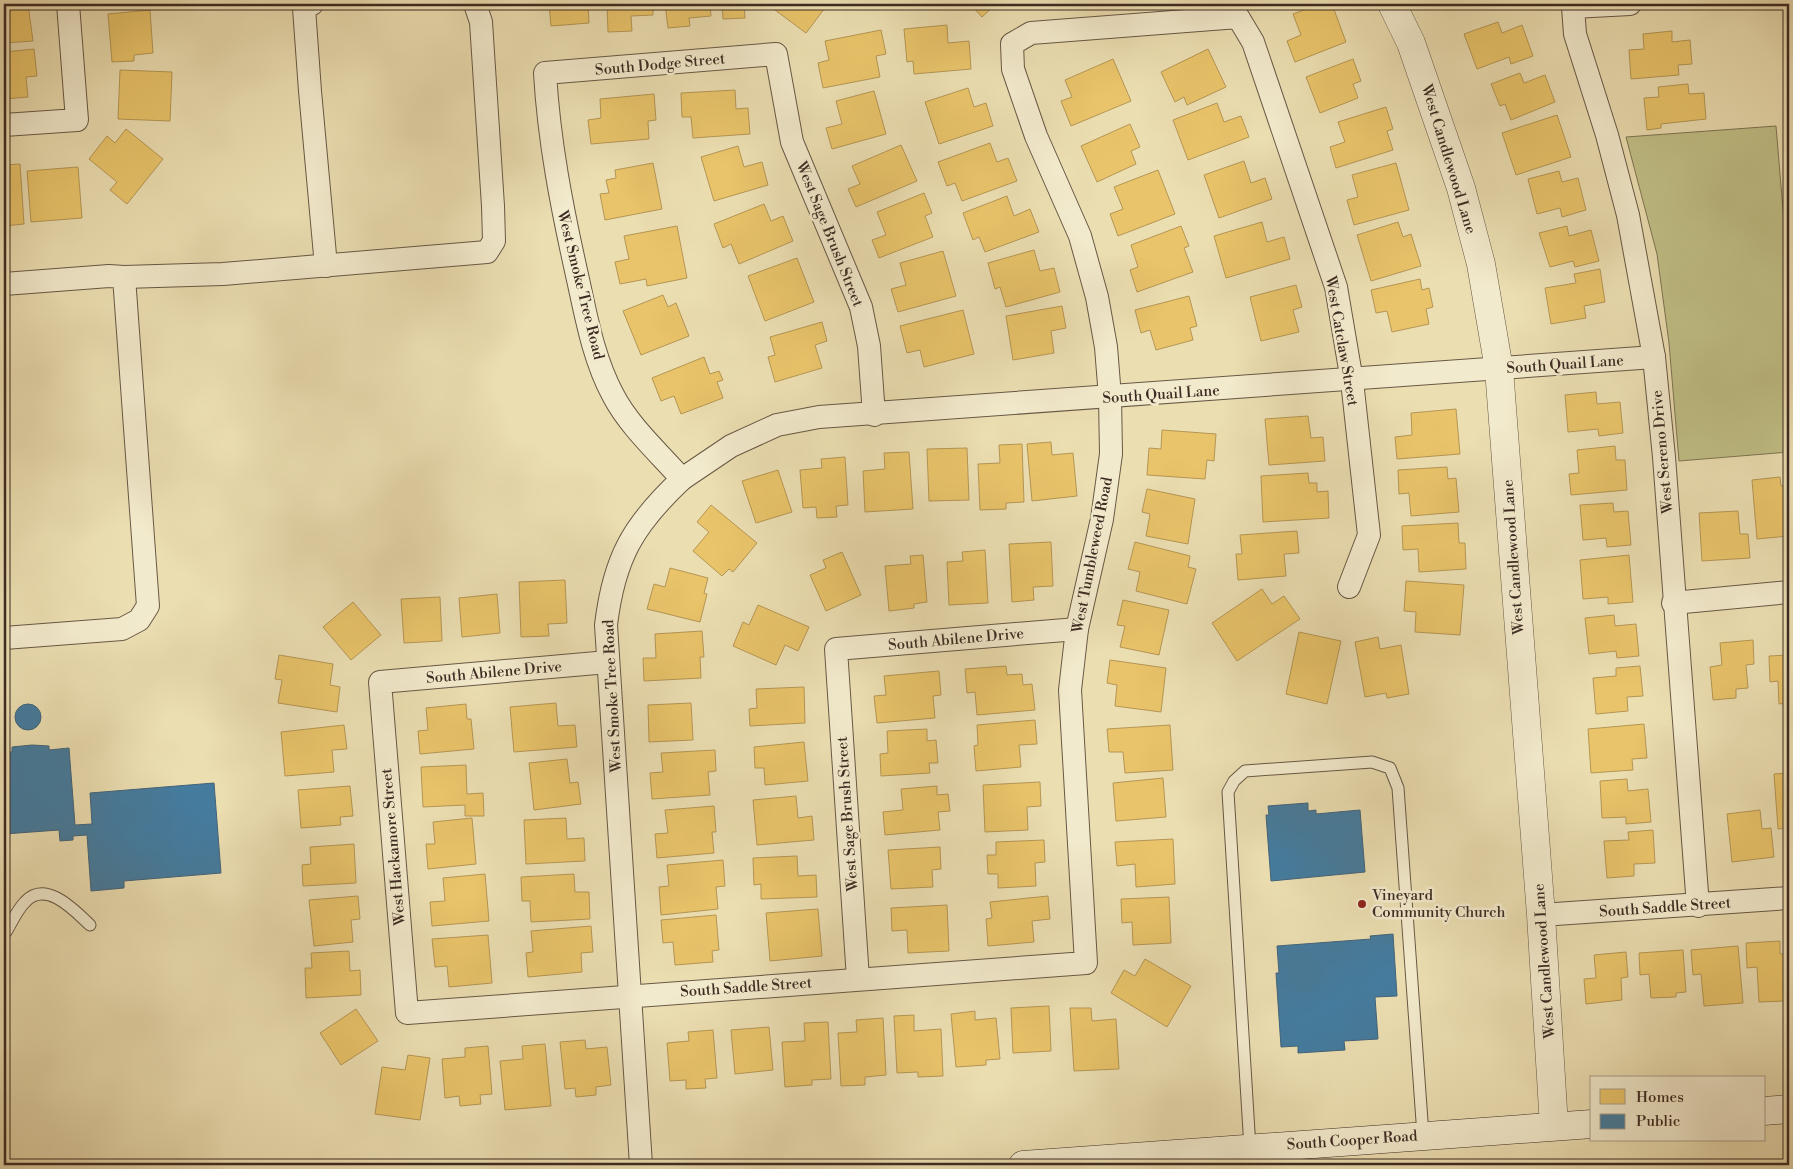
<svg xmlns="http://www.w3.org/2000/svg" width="1793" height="1169" font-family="'Libre Bodoni',serif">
  <rect width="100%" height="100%" fill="#ebdeb1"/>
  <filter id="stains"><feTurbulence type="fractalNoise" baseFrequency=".004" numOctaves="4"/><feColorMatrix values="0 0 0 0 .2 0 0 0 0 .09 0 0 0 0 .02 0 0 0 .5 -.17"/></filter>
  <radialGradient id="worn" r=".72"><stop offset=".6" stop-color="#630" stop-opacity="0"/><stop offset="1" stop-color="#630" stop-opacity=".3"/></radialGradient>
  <path fill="#c0bf86" stroke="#7e7554" d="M1776,126L1789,282V452L1679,461L1669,343L1657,254L1626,137Z"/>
  <g fill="#e9c46a" stroke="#b59655">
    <path d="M4,4H28L33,41L4,43Z"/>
    <path d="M549,4H588L589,23L551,26Z"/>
    <path d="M607,4H653V15L631,16L632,31L608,32Z"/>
    <path d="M665,4H710L711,16L689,18L690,26L668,28Z"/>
    <path d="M722,4H744L745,18L723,19Z"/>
    <path d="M780,4H828L806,33L775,10Z"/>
    <path d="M970,4H996L982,17Z"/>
    <path d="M1273,4H1287L1279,10Z"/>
    <path d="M1320,4H1332L1346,42L1295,62L1287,41L1301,35L1293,14Z"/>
    <path d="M150,10L153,53L134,55V61L112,62L108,14Z"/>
    <path d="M1498,22L1502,33L1522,25L1533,56L1511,64L1509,57L1477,69L1464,34Z"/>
    <path d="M947,25L948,43L969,41L971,69L914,74L913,61L907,62L904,29Z"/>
    <path d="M881,30L886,54L876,56L880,77L823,88L818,63L829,60L825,41Z"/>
    <path d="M1672,31V42L1690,40L1692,64L1678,65L1679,75L1631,79L1629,50L1644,49L1643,34Z"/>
    <path d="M34,49L37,76L26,77L28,97L4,99V52Z"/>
    <path d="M1208,49L1226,87L1187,105L1184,97L1175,102L1161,72Z"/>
    <path d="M1113,59L1131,101L1071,126L1061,101L1072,97L1065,80Z"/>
    <path d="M1353,59L1361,81L1353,84L1358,98L1320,113L1306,77Z"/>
    <path d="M120,70L172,72L170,121L118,119Z"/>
    <path d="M1520,73L1524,83L1545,75L1555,102L1511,120L1505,104L1500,106L1491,84Z"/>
    <path d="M1688,84L1689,94L1704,93L1706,119L1661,124V128L1647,130L1644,98L1659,97L1658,87Z"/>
    <path d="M968,88L974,107L986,103L993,126L939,144L925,102Z"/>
    <path d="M735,90L736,109L748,108L750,134L693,138L691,117H682L681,93Z"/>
    <path d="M874,91L886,134L832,149L826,128L842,124L836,101Z"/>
    <path d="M654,94L656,120L648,121L649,139L591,144L588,120L601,118L600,99Z"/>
    <path d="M1217,103L1224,122L1241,116L1249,137L1188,160L1173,120Z"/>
    <path d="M1386,107L1393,129L1387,131L1393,150L1336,168L1330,147L1345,142L1338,122Z"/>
    <path d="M1557,115L1571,157L1516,175L1502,133Z"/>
    <path d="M1130,124L1140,147L1131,151L1136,164L1097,182L1081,146Z"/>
    <path d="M126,129L163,159L127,204L110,190L117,182L89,159L107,136L115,143Z"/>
    <path d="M990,143L997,162L1008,158L1017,181L962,201L955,183L947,186L938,162Z"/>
    <path d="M901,145L917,181L856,207L848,189L860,184L852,166Z"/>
    <path d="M738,146L744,167L762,162L768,185L714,201L701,157Z"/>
    <path d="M1244,161L1251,183L1265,178L1272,199L1219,218L1204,175Z"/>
    <path d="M653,163L662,209L605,220L600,194L609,193L606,180L616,178L615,170Z"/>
    <path d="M1396,163L1409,210L1354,225L1347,200L1358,197L1352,175Z"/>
    <path d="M20,164L24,224L4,226V165Z"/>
    <path d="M78,167L82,218L31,222L27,171Z"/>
    <path d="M1158,170L1175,214L1118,236L1110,214L1123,209L1114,187Z"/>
    <path d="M1559,171L1562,182L1578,178L1586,210L1562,217L1560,208L1537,214L1528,179Z"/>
    <path d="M924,193L932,213L925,216L933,237L879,258L872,240L886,235L877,212Z"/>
    <path d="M1007,196L1014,216L1030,209L1039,232L985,252L979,237L973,240L963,213Z"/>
    <path d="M764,204L771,221L783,216L793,241L739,264L731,244L723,248L714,224Z"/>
    <path d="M1262,222L1267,242L1284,237L1290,259L1226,278L1214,236Z"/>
    <path d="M1398,222L1403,237L1411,234L1421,266L1371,281L1357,235Z"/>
    <path d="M677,226L687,278L647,286L646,279L620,284L615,262L629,259L624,236Z"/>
    <path d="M1181,226L1189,246L1184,248L1193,272L1137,292L1130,270L1138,267L1131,245Z"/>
    <path d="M1567,226L1569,236L1591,230L1599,261L1575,267L1573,261L1550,267L1539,233Z"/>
    <path d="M1034,250L1040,271L1054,268L1060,292L1006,307L1000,287L995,289L988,263Z"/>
    <path d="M943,251L956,296L898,312L891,289L906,285L900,263Z"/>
    <path d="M797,258L814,302L765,321L748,276Z"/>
    <path d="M1600,269L1605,302L1584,306L1586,318L1551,324L1545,288L1576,283L1574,274Z"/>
    <path d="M1420,279L1422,290L1429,288L1433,307L1426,309L1429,324L1392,332L1387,311L1376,313L1371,290Z"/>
    <path d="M1296,285L1302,307L1293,310L1299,332L1261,341L1250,297Z"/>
    <path d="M663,295L668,307L676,303L689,336L641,355L623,311Z"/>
    <path d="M1189,296L1197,326L1190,328L1193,340L1156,350L1150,330L1141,333L1135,310Z"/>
    <path d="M1062,306L1066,328L1051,331L1054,353L1013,360L1006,316Z"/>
    <path d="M963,310L974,354L924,367L920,350L907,353L900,326Z"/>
    <path d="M822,322L827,341L815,345L822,368L775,382L768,357L775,355L770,337Z"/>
    <path d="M704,357L710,374L719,371L723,380L717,382L723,398L681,414L674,396L661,401L652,378Z"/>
    <path d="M1596,392L1597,404L1620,402L1623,433L1599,436L1598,429L1568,432L1565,395Z"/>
    <path d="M1456,409L1460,454L1397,459L1395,437L1412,435L1411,413Z"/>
    <path d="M1308,416L1311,438L1323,437L1325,461L1269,465L1265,419Z"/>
    <path d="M1162,430L1216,434L1214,461L1207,460L1205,479L1147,475L1149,448L1161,449Z"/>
    <path d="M1051,442L1052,455L1073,453L1077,496L1032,501L1027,444Z"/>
    <path d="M1022,444L1024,502L1006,503V509L980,510L978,464L1000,463L999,445Z"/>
    <path d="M1615,446L1616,460H1625L1627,490L1571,495L1569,474L1579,473L1577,450Z"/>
    <path d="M967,448L969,500L929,501L927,449Z"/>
    <path d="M909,452L913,509L865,512L863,471L885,469L884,453Z"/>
    <path d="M845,457L848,505L836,506L837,517L817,518L816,507L803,508L800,470L822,468L821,459Z"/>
    <path d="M1447,467L1448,479L1456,478L1459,512L1411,516L1409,493L1399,494L1398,470Z"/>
    <path d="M778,470L792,512L756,523L742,481Z"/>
    <path d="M1308,473L1309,483H1317V492L1328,491L1329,518L1263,522L1261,476Z"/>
    <path d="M1780,477L1781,486H1789V536L1757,539L1752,480Z"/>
    <path d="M1147,489L1195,499L1188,544L1146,536L1150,514L1142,512Z"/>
    <path d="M1613,503L1614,512L1628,511L1631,545L1607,547L1606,538L1583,540L1580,505Z"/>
    <path d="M711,505L757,543L733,572L729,569L722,576L693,551L709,532L697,522Z"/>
    <path d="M1738,511L1740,534H1748L1750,558L1702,561L1699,513Z"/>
    <path d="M1458,523L1459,543H1465L1466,569L1419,572L1418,549L1403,550L1402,526Z"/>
    <path d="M1297,531L1299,553L1284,554L1286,576L1238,580L1236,554H1242L1240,535Z"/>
    <path d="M1051,542L1053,586L1033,587L1034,600L1012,602L1009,544Z"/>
    <path d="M1135,542L1190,556L1188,567L1196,569L1187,604L1136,591L1140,572L1128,569Z"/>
    <path d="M985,550L988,603L949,605L947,562L963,561L962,552Z"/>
    <path d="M842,552L861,595L826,611L810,575L826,568L823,560Z"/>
    <path d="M923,555L927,602L914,604V608L889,611L885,566L911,564L910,556Z"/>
    <path d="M1629,555L1633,602L1608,604V597L1583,599L1580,560Z"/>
    <path d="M670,568L708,578L704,593L707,594L700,622L647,609L654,584L665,587Z"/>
    <path d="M565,580L567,623L548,624L549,636L521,637L519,582Z"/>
    <path d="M1406,581L1464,585L1460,635L1415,632L1416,612L1404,611Z"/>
    <path d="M1262,589L1272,604L1284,596L1300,619L1237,661L1212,623Z"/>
    <path d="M497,594L500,633L462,637L459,598Z"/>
    <path d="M440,597L442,641L404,643L401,599Z"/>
    <path d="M1123,600L1169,610L1159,655L1120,647L1125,626L1117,625Z"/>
    <path d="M353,602L381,635L351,660L323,627Z"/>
    <path d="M758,605L809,627L798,651L785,645L776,665L733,646L743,622L749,625Z"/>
    <path d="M1614,615L1615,626L1636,624L1639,656L1617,658L1616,651L1589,654L1585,618Z"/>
    <path d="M702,631L704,657H700L701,678L644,681L643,658H656L655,634Z"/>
    <path d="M1299,632L1341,641L1327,704L1286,694Z"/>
    <path d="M1378,637L1380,649L1401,645L1409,694L1387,698L1386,693L1365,697L1355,642Z"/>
    <path d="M1753,640L1754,664L1746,665L1748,688L1736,689V698L1713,700L1710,667L1722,665L1720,643Z"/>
    <path d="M279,655L333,664L330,685L340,687L337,712L278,703L282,680L275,679Z"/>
    <path d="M1789,655V703L1779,704L1778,681L1770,682L1769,656Z"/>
    <path d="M1110,660L1166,668L1161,712L1115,706L1117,685L1107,683Z"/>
    <path d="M1006,666L1007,675L1022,674L1023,685L1032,684L1035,710L977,715L975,692L967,693L965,669Z"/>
    <path d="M1640,666L1643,696L1627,697L1628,711L1596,714L1593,678L1616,676V668Z"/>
    <path d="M939,671L941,695L933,696L935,718L877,723L874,696L886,695L884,676Z"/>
    <path d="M804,687L805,723L750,726L749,709L757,708L756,689Z"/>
    <path d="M556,703L558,726L575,725L577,747L514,752L510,707Z"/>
    <path d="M691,703L693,740L649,742L648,705Z"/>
    <path d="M466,704L467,719H471L474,749L420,754L418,731L428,730L426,708Z"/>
    <path d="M1035,720L1037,744L1019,745L1021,767L976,771L974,746L978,745L977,725Z"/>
    <path d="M1644,724L1647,758L1632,759L1633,770L1591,773L1588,729Z"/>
    <path d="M344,725L347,749L332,750L334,772L285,776L281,732Z"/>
    <path d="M1170,725L1173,770L1125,773L1123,752H1109L1107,729Z"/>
    <path d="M927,729V741L936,740L938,763H929L930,773L881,776L880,754L888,753L887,731Z"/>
    <path d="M804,742L808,781L765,785L764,768H755L754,747Z"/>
    <path d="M715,750L716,771L708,772L710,795L652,799L650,773L663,772L661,753Z"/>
    <path d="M567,759L570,783L578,782L581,804L534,810L529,763Z"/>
    <path d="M466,765L467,794L483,793L484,816H465V805L423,807L421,767Z"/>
    <path d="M1789,773V828L1778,829L1774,774Z"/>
    <path d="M1163,778L1166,817L1116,821L1113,783Z"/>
    <path d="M1627,779L1628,791L1648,789L1651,822L1626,824V817L1602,818L1600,781Z"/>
    <path d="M1040,782L1041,806L1027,807L1028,830L985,832L983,785Z"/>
    <path d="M350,786L353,816L340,817L341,825L301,828L298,790Z"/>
    <path d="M937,786V795L948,794L950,811L938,812L940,830L885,835L883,812L903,810L901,789Z"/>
    <path d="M796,796L798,818L812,816L814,840L757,845L753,800Z"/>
    <path d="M714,806L716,832H712L714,853L657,858L655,834L668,833L665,810Z"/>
    <path d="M1760,810L1762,829L1771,828L1774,857L1732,862L1727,814Z"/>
    <path d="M472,818L476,864L428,869L426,844H435L433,822Z"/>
    <path d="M566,818L567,839L584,838L585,861L526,864L524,820Z"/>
    <path d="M1653,830L1655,863L1634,864V876L1607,878L1604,841L1629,840L1628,832Z"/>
    <path d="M1173,839L1175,884L1136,887L1135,864L1117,866L1115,842Z"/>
    <path d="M1044,840L1045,862L1035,863L1036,886L998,888V874H988L987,855H996V842Z"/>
    <path d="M354,844L356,883L303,886L302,865L311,864L310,847Z"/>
    <path d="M940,847L941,869L932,870L933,887L891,889L888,850Z"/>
    <path d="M797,856L798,876L816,875L817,897L761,899V884L754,885L753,858Z"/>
    <path d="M723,860L725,886L716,887L718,909L661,915L659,887L669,886L667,865Z"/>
    <path d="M485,874L489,921L432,926L430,902L445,901L443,878Z"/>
    <path d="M574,874L575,892H589L590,919L531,922L530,901H522L521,877Z"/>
    <path d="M358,896L360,919L351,920L353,942L314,946L309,900Z"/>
    <path d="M1048,896L1050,919L1032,921L1034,942L988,946L986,919L992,918L990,902Z"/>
    <path d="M1169,897L1171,943L1133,945L1132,922L1122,923L1121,899Z"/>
    <path d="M947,905L949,951L908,953L907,930L892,931L891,908Z"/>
    <path d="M818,909L822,956L770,961L766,913Z"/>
    <path d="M716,915L719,950L712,951L713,962L675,965L673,942L663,943L661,920Z"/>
    <path d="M591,926L593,952L581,953L582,972L528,977L526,953L533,952L531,931Z"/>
    <path d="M488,935L492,983L449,987L447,966L435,967L432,939Z"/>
    <path d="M1780,941V954H1789V985H1783L1784,1001L1759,1002L1757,967L1747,968L1746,943Z"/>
    <path d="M1738,946L1743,1003L1704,1006L1701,974L1693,975L1691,950Z"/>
    <path d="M1683,950L1686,992L1676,993V997L1651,998L1649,974L1640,975L1639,953Z"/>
    <path d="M349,951L350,971L360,970L361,995L306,998L305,968H312L311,953Z"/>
    <path d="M1626,952L1628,977L1621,978L1622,1000L1586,1004L1584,979L1596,978L1594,955Z"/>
    <path d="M1145,959L1191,986L1167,1027L1111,993L1124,970L1135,976Z"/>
    <path d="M1049,1006L1051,1051L1013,1053L1011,1008Z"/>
    <path d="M1070,1008H1091L1092,1021L1116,1019L1119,1069L1074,1071Z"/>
    <path d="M356,1009L378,1041L341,1065L320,1033Z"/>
    <path d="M975,1011V1020L996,1018L1000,1059L986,1060V1065L956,1067L951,1014Z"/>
    <path d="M914,1015V1031L941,1029L943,1076L918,1077V1072L897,1073L894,1016Z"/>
    <path d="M883,1018L886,1075L865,1077V1085L841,1086L838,1033L857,1032L856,1020Z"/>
    <path d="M828,1022L831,1079L812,1080V1085L785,1087L782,1042L805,1041L804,1023Z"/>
    <path d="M769,1027L773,1070L735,1074L731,1030Z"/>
    <path d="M713,1030L717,1078L705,1079L706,1088L686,1089V1080L670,1081L667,1043L689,1041L688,1032Z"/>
    <path d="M585,1040L586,1049L607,1047L611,1085L596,1087V1095L576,1097L575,1088L565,1089L560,1042Z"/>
    <path d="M545,1044L551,1106L505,1110L500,1061L523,1059L522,1046Z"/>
    <path d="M488,1046L492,1094L480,1095L481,1104L460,1106L459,1096L445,1098L442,1059L465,1057V1048Z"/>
    <path d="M408,1055L430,1058L420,1120L375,1114L382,1067L405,1070Z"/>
  </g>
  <g fill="#457b9d" stroke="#436378">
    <circle cx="28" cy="717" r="13"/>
    <path d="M32,745L49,746V750L69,748L75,825L92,824L90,793L214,783L221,873L124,881V888L91,891L87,835L73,836V840L60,841L59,830L4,834V752H12V747Z"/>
    <path d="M1308,803V811L1316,810V814L1360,810L1365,872L1271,881L1266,815H1269L1268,806Z"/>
    <path d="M1393,934L1397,996L1375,997L1378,1039L1344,1041L1345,1050L1298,1053V1046L1281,1047L1276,973H1279L1277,946L1371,939L1370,936Z"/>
  </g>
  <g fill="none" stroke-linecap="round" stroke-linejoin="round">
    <g stroke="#685846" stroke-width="13">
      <g id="service">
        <path d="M6,932C12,922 17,910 25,902C46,879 75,911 90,925"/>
        <path d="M1250,1148L1228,792L1234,781L1245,771L1372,762L1390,768L1398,788L1423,1135"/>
      </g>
    </g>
    <g stroke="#685846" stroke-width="24">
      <g id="minor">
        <path d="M312,4L304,8L310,91L326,266"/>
        <path d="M1630,4L1573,7L1575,34L1607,135L1628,215L1654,357L1664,457L1698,906"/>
        <path d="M4,125L77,120L68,4"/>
        <path d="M124,277L223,274L487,252L494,241L493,206L481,22L475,4"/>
        <path d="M4,284L109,276L124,277L148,606L139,620L122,629L4,638"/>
        <path d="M682,479L731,446L777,425L819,417L1654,357"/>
        <path d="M1673,603L1789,592"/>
        <path d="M608,662L380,682L407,1013L1086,963L1070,690L1077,629L1102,519L1111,454L1110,397L1106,347L1097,297L1080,236L1036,136L1013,69L1012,44L1031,33L1238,17L1253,42L1336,287L1352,381L1369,535L1349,587"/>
        <path d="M1541,915L1789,898"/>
        <path d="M858,979L836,649L1077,629"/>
        <path d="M641,1165L606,625C614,558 633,525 682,479C659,453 629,426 613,395C593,358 586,315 577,275C562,208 549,142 545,73L776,54L792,142L861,307L869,346L874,415"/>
      </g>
    </g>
    <g stroke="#685846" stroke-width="29">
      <path id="tertiary" d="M1392,4L1411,43L1461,188L1481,264L1499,369L1541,915L1554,1126"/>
    </g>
    <g stroke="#3d2b23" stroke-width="29">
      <g id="secondary">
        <path d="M1764,1111L1789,1109"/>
        <path d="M1023,1165L1592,1124"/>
      </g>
    </g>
    <use href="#service" stroke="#f2eacc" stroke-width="11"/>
    <use href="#minor" stroke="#f2eacc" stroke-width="22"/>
    <use href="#tertiary" stroke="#f2eacc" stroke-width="28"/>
    <use href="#secondary" stroke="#f2eacc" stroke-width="28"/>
  </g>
  <circle fill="#8f2418" stroke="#f2eacc" stroke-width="2" cx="1362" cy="904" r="5"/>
  <g text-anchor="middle" stroke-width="5" stroke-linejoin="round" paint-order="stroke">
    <g font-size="15" fill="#3d2b23" stroke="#f2eacc">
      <text transform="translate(660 64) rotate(-5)" y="5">South Dodge Street</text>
      <text transform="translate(1449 159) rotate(73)" y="5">West Candlewood Lane</text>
      <text transform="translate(830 234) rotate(68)" y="5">West Sage Brush Street</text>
      <text transform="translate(581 285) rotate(76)" y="5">West Smoke Tree Road</text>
      <text transform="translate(1342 341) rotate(80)" y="5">West Catclaw Street</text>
      <text transform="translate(1565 364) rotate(-4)" y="5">South Quail Lane</text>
      <text transform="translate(1161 394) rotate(-4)" y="5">South Quail Lane</text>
      <text transform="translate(1662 452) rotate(-95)" y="5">West Sereno Drive</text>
      <text transform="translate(1092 555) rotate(-79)" y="5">West Tumbleweed Road</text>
      <text transform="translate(1513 557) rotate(-94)" y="5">West Candlewood Lane</text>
      <text transform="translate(956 639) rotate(-5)" y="5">South Abilene Drive</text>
      <text transform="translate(494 672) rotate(-5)" y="5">South Abilene Drive</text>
      <text transform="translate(612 696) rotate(-93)" y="5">West Smoke Tree Road</text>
      <text transform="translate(847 814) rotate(-94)" y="5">West Sage Brush Street</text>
      <text transform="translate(393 847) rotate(-95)" y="5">West Hackamore Street</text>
      <text transform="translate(1665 907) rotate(-4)" y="5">South Saddle Street</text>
      <text transform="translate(1544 961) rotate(-94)" y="5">West Candlewood Lane</text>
      <text transform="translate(746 987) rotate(-4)" y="5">South Saddle Street</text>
      <text transform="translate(1352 1140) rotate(-4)" y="5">South Cooper Road</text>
    </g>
    <g font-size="15" fill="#3d2b23" stroke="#f2eacc" text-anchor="start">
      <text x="1372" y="900">Vineyard<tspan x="1372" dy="17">Community Church</tspan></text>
    </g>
  </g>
  <rect width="1793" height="1169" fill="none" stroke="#ebdeb1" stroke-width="20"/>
  <rect x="5" y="5" width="1783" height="1159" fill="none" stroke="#3d2b23" stroke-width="2.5"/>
  <rect x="10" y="10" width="1773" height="1149" fill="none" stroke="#3d2b23"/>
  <rect x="1590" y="1076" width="175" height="65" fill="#f2eacc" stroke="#aa9e88"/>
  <rect x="1600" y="1089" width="25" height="15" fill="#e9c46a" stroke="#aa9e88"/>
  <text x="1636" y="1102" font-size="15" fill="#3d2b23">Homes</text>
  <rect x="1600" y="1114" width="25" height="15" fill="#457b9d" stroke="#aa9e88"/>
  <text x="1636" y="1126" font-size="15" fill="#3d2b23">Public</text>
  <rect width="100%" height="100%" filter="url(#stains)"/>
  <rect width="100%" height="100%" fill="url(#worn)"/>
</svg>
